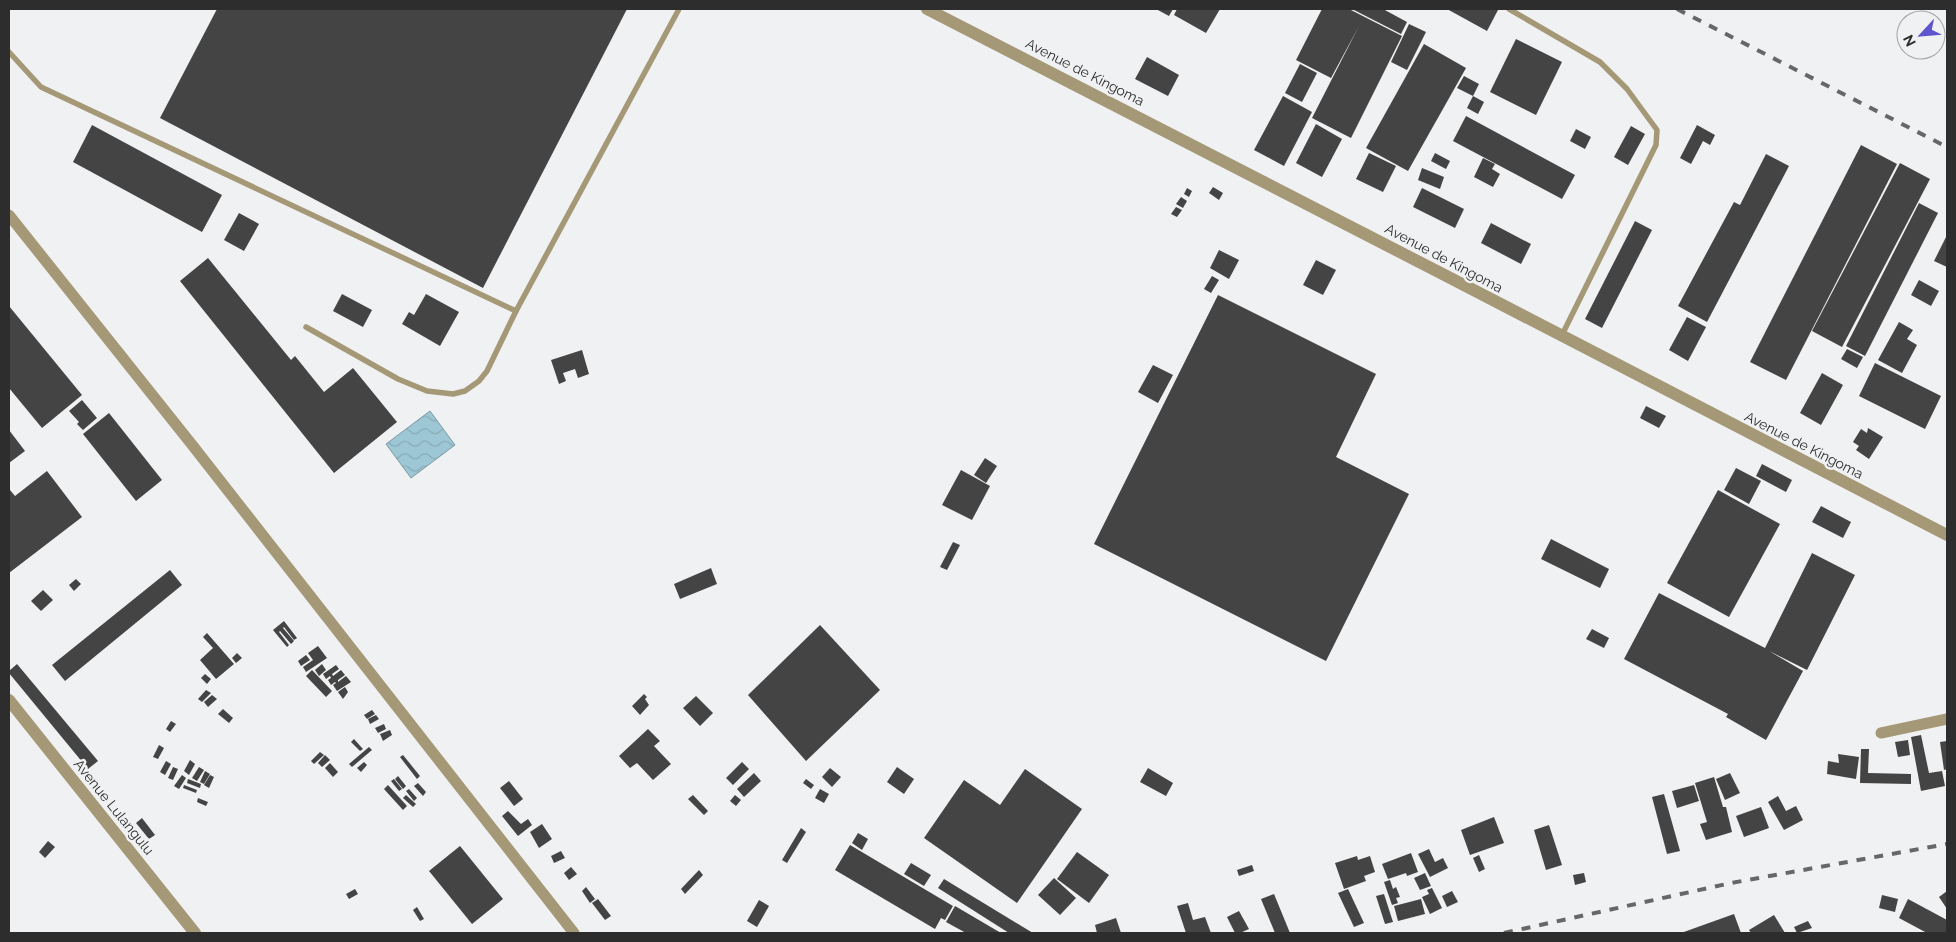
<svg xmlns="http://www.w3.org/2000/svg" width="1956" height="942" font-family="Raleway,sans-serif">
  <defs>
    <pattern id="water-waves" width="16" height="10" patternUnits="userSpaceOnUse" patternTransform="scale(1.25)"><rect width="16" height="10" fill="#9ec7d5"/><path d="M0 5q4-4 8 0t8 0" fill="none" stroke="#88abb7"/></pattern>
  </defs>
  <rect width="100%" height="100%" fill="#f0f1f2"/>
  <path fill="url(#water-waves)" stroke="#7c99a3" d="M430,411L455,445L411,478L386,444Z"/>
  <g fill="#454444">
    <path d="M217,9H627L483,288L160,118Z"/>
    <path d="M1156,9H1173L1169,16Z"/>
    <path d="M1177,9H1220L1206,33L1174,15Z"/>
    <path d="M1322,9H1349L1402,36L1351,138L1312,118L1359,26L1331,78L1296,60Z"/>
    <path d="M1352,9H1383L1407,22L1401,34Z"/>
    <path d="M1447,9H1496L1498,10L1487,31Z"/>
    <path d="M1409,24L1426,32L1407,70L1391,62Z"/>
    <path d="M1516,39L1562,62L1536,115L1490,92Z"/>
    <path d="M1424,44L1466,68L1408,171L1366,148Z"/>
    <path d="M1147,57L1179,75L1168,96L1135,79Z"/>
    <path d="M1300,64L1317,73L1302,102L1285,93Z"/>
    <path d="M1464,76L1479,84L1473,96L1457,88Z"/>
    <path d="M1283,96L1312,112L1284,166L1254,150Z"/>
    <path d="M1473,96L1484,102L1478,114L1467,108Z"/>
    <path d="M1466,116L1575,175L1562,199L1453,141Z"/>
    <path d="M1316,124L1342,139L1322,177L1296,163Z"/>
    <path d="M92,125L222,195L202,232L73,162Z"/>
    <path d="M1697,125L1715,135L1710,145L1703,141L1691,164L1680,158Z"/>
    <path d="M1631,126L1645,134L1628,165L1614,157Z"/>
    <path d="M1576,129L1591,137L1585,149L1570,141Z"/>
    <path d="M1861,145L1897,164L1786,380L1750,362Z"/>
    <path d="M1369,153L1396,166L1383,192L1356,179Z"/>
    <path d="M1435,153L1450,161L1446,169L1431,161Z"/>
    <path d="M1766,154L1789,166L1707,322L1678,306L1734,202L1740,205Z"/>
    <path d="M1483,158L1495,164L1492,169L1500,174L1493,187L1474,177Z"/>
    <path d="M1900,163L1930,179L1842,347L1812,331Z"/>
    <path d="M1422,168L1444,177L1440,189L1418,180Z"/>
    <path d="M1213,187L1223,193L1219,200L1209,193Z"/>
    <path d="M1187,188L1192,191L1189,197L1184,194Z"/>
    <path d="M1422,188L1464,209L1455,228L1413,207Z"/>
    <path d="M1181,197L1187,201L1183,208L1176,204Z"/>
    <path d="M1919,203L1938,213L1865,356L1846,346Z"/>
    <path d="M1176,207L1182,210L1177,217L1171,214Z"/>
    <path d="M239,213L259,224L244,251L224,240Z"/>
    <path d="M1635,221L1652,230L1602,328L1585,319Z"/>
    <path d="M1491,223L1531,244L1521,264L1481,243Z"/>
    <path d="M1947,235V267L1934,261Z"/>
    <path d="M1219,250L1239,260L1229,279L1210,268Z"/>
    <path d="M208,258L291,360L295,356L324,392L353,368L397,422L334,473L180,281Z"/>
    <path d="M1316,260L1336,270L1323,295L1303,285Z"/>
    <path d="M1212,276L1219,280L1211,293L1204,289Z"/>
    <path d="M1919,280L1939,291L1931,306L1911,295Z"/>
    <path d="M342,294L372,310L363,327L333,311Z"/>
    <path d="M426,294L459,312L440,346L402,324L409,312L414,315Z"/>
    <path d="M1218,295L1376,374L1336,457L1409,494L1326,661L1094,544Z"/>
    <path d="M9,306L82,395L42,428L9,388Z"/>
    <path d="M1687,317L1706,327L1688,361L1669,350Z"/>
    <path d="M1899,322L1913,330L1907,339L1917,345L1902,373L1878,360Z"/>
    <path d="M1847,349L1863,357L1857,368L1841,359Z"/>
    <path d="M582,350L589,374L578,378L575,369L563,373L566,381L559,384L551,360Z"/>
    <path d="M1875,363L1941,396L1925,429L1859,396Z"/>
    <path d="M1153,365L1173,375L1158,403L1138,392Z"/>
    <path d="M1822,373L1843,385L1821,425L1800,413Z"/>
    <path d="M82,400L97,418L83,430L77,424L79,422L69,411Z"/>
    <path d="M1646,406L1666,416L1659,428L1640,418Z"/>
    <path d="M109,413L162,480L136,501L83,434Z"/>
    <path d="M1868,428L1883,437L1869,459L1856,450L1859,446L1853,442L1861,429L1867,433Z"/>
    <path d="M9,430L25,451L9,463Z"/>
    <path d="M985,458L997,466L986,483L974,475Z"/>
    <path d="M1762,464L1792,480L1786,492L1756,476Z"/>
    <path d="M1736,468L1761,481L1749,504L1724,490Z"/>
    <path d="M961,470L990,486L972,520L942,505Z"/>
    <path d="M47,471L82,517L9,573V492L10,490L15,496Z"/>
    <path d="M1718,490L1780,524L1729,617L1667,583Z"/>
    <path d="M1821,506L1851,522L1843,538L1812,522Z"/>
    <path d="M1551,539L1609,569L1600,588L1541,559Z"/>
    <path d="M953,542L960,545L947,570L940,567Z"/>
    <path d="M1812,553L1855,575L1807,670L1769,651L1803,671L1766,740L1726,717L1728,714L1624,659L1659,593L1765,648Z"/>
    <path d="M711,568L717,584L680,599L674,584Z"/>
    <path d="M170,570L182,585L65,681L52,665Z"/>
    <path d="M76,579L81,584L74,591L69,585Z"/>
    <path d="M43,590L53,600L41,611L31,601Z"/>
    <path d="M284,621L297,638L294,640L284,627L283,628L294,641L291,644L280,631L279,632L289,645L287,647L273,630Z"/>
    <path d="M820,625L880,690L806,761L748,695Z"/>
    <path d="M1592,629L1609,638L1604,648L1586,639Z"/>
    <path d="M207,633L234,664L216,679L200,660L213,648L203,637Z"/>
    <path d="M318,646L327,658L306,672L303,667L313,660L308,653Z"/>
    <path d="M237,653L242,658L236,663L232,658Z"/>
    <path d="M306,655L310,660L301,666L298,661Z"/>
    <path d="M17,664L98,761L88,769L9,673V671Z"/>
    <path d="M322,664L326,670L319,676L315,670Z"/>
    <path d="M336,665L339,669L332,674L333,676L341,670L345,675L338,680V682L346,676L351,682L337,691L333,685L336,683L335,682L331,685L328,680L331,678L330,676L326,679L323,674Z"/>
    <path d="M312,670L332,691L326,697L306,676Z"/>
    <path d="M205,674L211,679L207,684L201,678Z"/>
    <path d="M345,687L348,692L343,699L338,692Z"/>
    <path d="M206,690L211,693L202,702L198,699Z"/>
    <path d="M644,694L647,697L645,699L649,705L640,715L632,706Z"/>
    <path d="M212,695L217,699L208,707L204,702Z"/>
    <path d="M696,696L713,713L700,726L683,708Z"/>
    <path d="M223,709L233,718L229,723L218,714Z"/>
    <path d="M372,710L375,714L367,719L364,715Z"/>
    <path d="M376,715L379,719L370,724L368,719Z"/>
    <path d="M171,721L176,724L170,732L166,729Z"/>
    <path d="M384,724L386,729L378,733L375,728Z"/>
    <path d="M648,729L660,741L654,746L671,764L653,780L637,763L630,768L619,756Z"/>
    <path d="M390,730L392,735L383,741L380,734Z"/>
    <path d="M1921,735L1929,773L1942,771L1945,786L1921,791L1911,737Z"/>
    <path d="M354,739L363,749L360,751L351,742Z"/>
    <path d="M1908,740L1910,755L1898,757L1895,742Z"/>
    <path d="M1947,741V769L1944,770L1940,742Z"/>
    <path d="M159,745L164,748L158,759L153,757Z"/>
    <path d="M369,747L372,750L352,767L349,764Z"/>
    <path d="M1861,749H1869L1868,773L1911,774V784L1860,783Z"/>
    <path d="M320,752L324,755L314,764L311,761Z"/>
    <path d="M1838,754L1859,757L1856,779L1827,774L1828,761L1839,763Z"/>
    <path d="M325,755L330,760L322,767L318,763Z"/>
    <path d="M403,755L420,776L417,779L400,757Z"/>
    <path d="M190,760L195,764L189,775L184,771Z"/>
    <path d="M166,761L171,764L165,775L160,772Z"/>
    <path d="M364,762L367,765L361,772L357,768Z"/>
    <path d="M742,762L749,769L733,785L726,778Z"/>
    <path d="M330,763L338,772L333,777L325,768Z"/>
    <path d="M173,767L178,769L173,780L168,778Z"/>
    <path d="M199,767L204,770L197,781L192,778Z"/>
    <path d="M897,767L914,779L904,794L887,782Z"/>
    <path d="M830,768L841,777L832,787L822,777Z"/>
    <path d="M1148,768L1173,783L1166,796L1140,782Z"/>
    <path d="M1025,769L1082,809L1017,903L924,838L964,780L1000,805Z"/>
    <path d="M205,771L210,774L204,784L200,782Z"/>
    <path d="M754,773L761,781L744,797L737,789Z"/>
    <path d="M1730,773L1740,793L1725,800L1716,779Z"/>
    <path d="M182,775L186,778L179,789L174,786Z"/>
    <path d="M210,775L214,777L209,788L204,785Z"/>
    <path d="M398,776L406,786L403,789L395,779Z"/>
    <path d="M1714,777L1723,807H1726L1732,832L1706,840L1700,824L1707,822L1695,783Z"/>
    <path d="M188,779L201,784L200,788L187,783Z"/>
    <path d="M394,779L402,789L399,791L391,781Z"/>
    <path d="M806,779L814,785L811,789L803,783Z"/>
    <path d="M509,781L523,799L514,806L500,788Z"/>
    <path d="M418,783L426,792L423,796L414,786Z"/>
    <path d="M184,785L197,790L196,793L183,788Z"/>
    <path d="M388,785L407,806L403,810L384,789Z"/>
    <path d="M1694,785L1699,801L1677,808L1672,791Z"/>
    <path d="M409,789L417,798L414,801L406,791Z"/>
    <path d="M820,789L829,794L824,803L815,798Z"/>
    <path d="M1664,794L1680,851L1667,854L1652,797Z"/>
    <path d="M406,795L416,804L413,807L403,798Z"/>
    <path d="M693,795L708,811L704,815L688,799Z"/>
    <path d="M735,795L741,800L736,806L730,801Z"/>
    <path d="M1778,796L1786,811L1796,806L1803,820L1784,830L1768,802Z"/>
    <path d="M198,798L208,802L206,806L197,802Z"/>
    <path d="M1761,807L1769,828L1744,837L1736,816Z"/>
    <path d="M508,811L521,824L528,819L532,825L518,836L502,816Z"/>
    <path d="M1494,817L1504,843L1470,855L1461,830Z"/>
    <path d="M142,818L155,835L149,839L136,823Z"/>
    <path d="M542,824L552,839L539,848L530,832Z"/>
    <path d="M1549,825L1562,865L1546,870L1534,830Z"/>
    <path d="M801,828L806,832L787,863L782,860Z"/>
    <path d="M858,833L868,839L862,850L852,843Z"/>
    <path d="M48,841L55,847L45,858L39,852Z"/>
    <path d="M850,845L953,906L945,920L941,918L935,929L835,870Z"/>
    <path d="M460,846L503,899L472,924L429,871Z"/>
    <path d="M1429,849L1435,862L1443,858L1448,868L1430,877L1418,854Z"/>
    <path d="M561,851L565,858L554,863L551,856Z"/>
    <path d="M1077,852L1109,875L1089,903L1057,879Z"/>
    <path d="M1411,853L1418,872L1407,876L1406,873L1388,879L1382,864Z"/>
    <path d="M1479,855L1485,869L1479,872L1473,858Z"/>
    <path d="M1357,856L1358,860L1370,856L1375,872L1364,876L1366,881L1344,889L1335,863Z"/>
    <path d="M911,863L931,875L924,886L904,874Z"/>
    <path d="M1252,865L1254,871L1239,876L1237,870Z"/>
    <path d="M571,867L577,874L569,880L564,873Z"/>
    <path d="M699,870L703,875L685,894L681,889Z"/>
    <path d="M1425,873L1431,886L1420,890L1414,878Z"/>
    <path d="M1584,873L1586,882L1575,885L1573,875Z"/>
    <path d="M1054,878L1076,898L1060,915L1038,895Z"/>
    <path d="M944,879L1033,933H1009L938,888Z"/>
    <path d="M1390,880L1393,889L1396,887L1400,897L1396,898L1398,903L1392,905L1384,882Z"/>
    <path d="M586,887L595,899L590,903L582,891Z"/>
    <path d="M1432,888L1442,908L1430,914L1422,897L1429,894L1427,890Z"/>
    <path d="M355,889L358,894L349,899L346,894Z"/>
    <path d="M1348,889L1364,923L1354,927L1338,893Z"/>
    <path d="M1452,891L1458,902L1447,907L1442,896Z"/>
    <path d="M1947,891V909L1939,897Z"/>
    <path d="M1274,894L1290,933H1275L1261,899Z"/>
    <path d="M1384,894L1393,922L1385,924L1376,896Z"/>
    <path d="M1882,895L1898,899L1895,912L1879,908Z"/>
    <path d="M598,899L611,916L605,920L592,903Z"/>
    <path d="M1421,899L1425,914L1398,921L1394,906Z"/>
    <path d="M1908,899L1947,920V933H1927L1899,918Z"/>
    <path d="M759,900L769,906L757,927L747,921Z"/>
    <path d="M1188,903L1193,920L1205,917L1211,933H1186L1177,906Z"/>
    <path d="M955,906L1001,933H966L946,922Z"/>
    <path d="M417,907L424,919L420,921L413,910Z"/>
    <path d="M1239,911L1249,929L1240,933H1235L1227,917Z"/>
    <path d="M1734,914L1741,933H1681Z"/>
    <path d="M1774,915L1785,933H1751L1749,930Z"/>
    <path d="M1116,918L1121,933H1097L1095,925Z"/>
    <path d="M1808,921L1812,928L1797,933L1794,927Z"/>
  </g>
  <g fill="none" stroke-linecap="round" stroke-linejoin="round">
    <g stroke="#a59877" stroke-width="5.5">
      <path d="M1509,9L1600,62L1627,89L1657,130L1656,145L1561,337"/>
      <path d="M9,52L41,87L516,311"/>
      <path d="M306,327L398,379L427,391L453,394L465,391L479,381L487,371L516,311L679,9"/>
    </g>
    <g stroke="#a59877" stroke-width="11">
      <path d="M9,215L193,446L574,933"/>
      <path d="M1881,733L1947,719"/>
    </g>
    <g stroke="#a59877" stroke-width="12">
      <path d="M927,9C1268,182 1607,360 1947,535"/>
      <path d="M9,700L195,933"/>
    </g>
    <g stroke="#676768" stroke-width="4" stroke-dasharray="9 9" stroke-linecap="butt">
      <path d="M1677,9L1947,147"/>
      <path d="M1504,933L1731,883L1947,844"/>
    </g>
  </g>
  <g text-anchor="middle" stroke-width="5" stroke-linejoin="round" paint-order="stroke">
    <g font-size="14" fill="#2d2d2d" stroke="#f0f1f2">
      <text transform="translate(1085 72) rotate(27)" y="5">Avenue de Kingoma</text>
      <text transform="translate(1444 258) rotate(28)" y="5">Avenue de Kingoma</text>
      <text transform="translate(1804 445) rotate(27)" y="5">Avenue de Kingoma</text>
      <text transform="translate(114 807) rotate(51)" y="5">Avenue Lulangulu</text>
    </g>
  </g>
  <rect width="1956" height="942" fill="none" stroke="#2d2d2d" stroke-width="20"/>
  <g transform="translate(1921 35) rotate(244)"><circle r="24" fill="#f0f1f2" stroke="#a2a3a3"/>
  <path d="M0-4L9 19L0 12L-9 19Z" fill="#5e55cd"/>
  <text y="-8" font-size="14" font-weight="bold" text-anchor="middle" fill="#2d2d2d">N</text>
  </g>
</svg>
